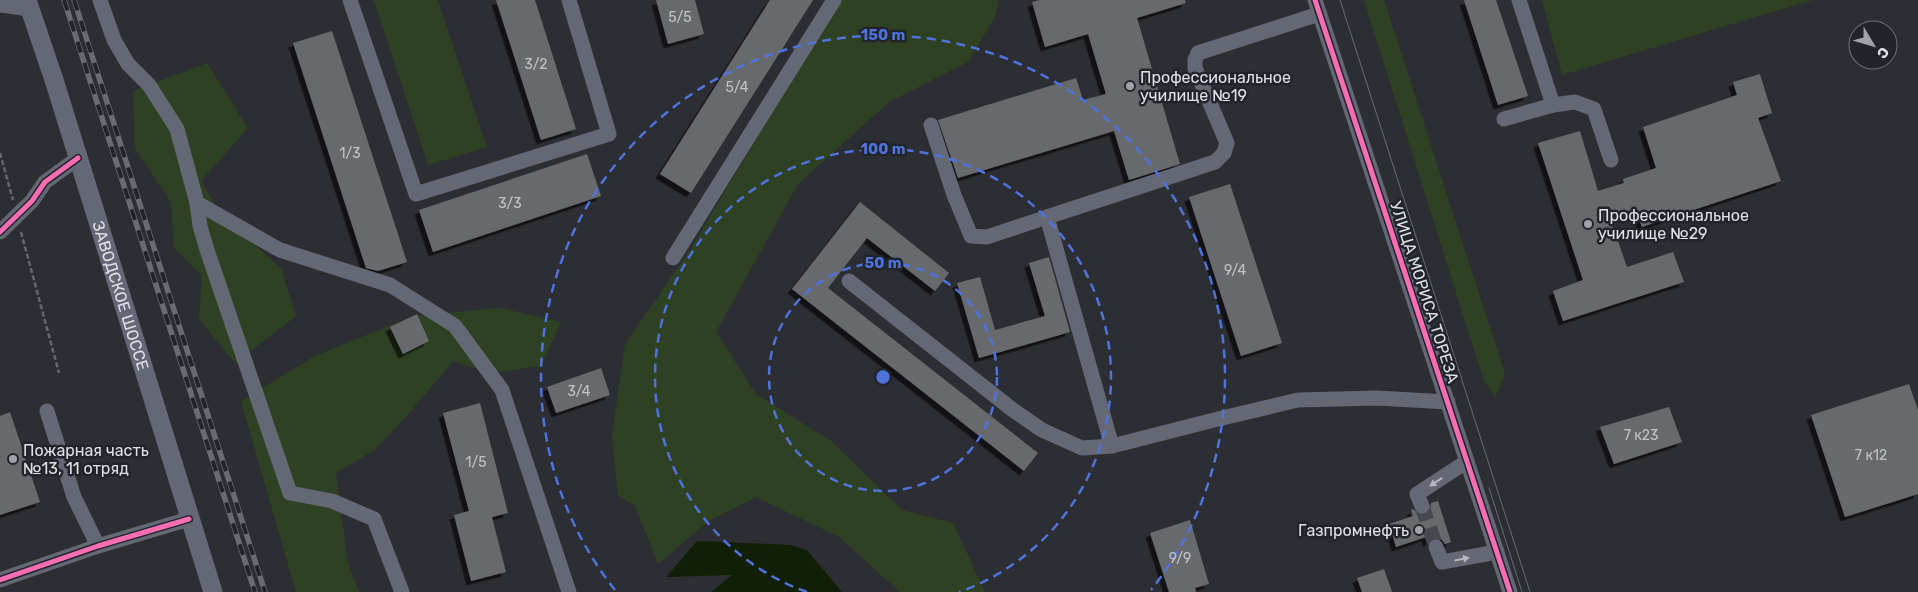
<svg xmlns="http://www.w3.org/2000/svg" width="1918" height="592" font-family="Rubik,sans-serif">
  <defs>
    <filter id="shadow"><feDropShadow dx="-4.5" dy="4.5" stdDeviation="0" flood-color="#0009"/></filter>
  </defs>
  <rect width="100%" height="100%" fill="#2d2e33"/>
  <g fill="#2f4123">
    <path d="M374,0H438L487,147L428,165Z"/>
    <path d="M839,0H999L995,17L968,62L889,102L798,184L716,332L756,394L831,441L902,510L953,523L985,592H900L839,537L756,497L709,521L658,564L635,506L618,495L612,435L625,344L690,250Z"/>
    <path d="M1364,0H1384L1505,374L1495,398L1483,378Z"/>
    <path d="M1542,0H1813L1562,75Z"/>
    <path d="M207,63L248,128L201,181L223,217L281,268L296,316L235,363L199,319L202,276L174,248L171,202L135,148L133,91Z"/>
    <path d="M500,308L561,322L541,366L491,373L453,361L411,411L376,449L336,473L348,563L359,592H296L241,401L315,356L413,316Z"/>
  </g>
  <path fill="#111f07" d="M697,541L791,545L807,550L842,592H711L732,575L666,577Z"/>
  <g fill="#68696d" filter="url(#shadow)">
    <path d="M496,0H535L576,129L541,140Z"/>
    <path d="M656,0H695L704,34L668,44Z"/>
    <path d="M770,0H813L691,193L660,174Z"/>
    <path d="M1040,0H1185L1186,3L1137,18L1180,164L1129,180L1114,131L958,178L938,120L1076,78L1083,100L1106,94L1088,34L1045,47L1032,2Z"/>
    <path d="M1464,0H1496L1528,96L1498,105Z"/>
    <path d="M332,31L407,262L378,271L366,268L293,43Z"/>
    <path d="M1760,74L1772,113L1758,118L1781,181L1642,227L1636,212L1611,221L1627,267L1673,252L1684,282L1563,321L1553,291L1583,280L1538,143L1580,131L1598,191L1624,183L1623,179L1656,168L1643,127L1737,95L1733,82Z"/>
    <path d="M587,154L601,196L433,252L419,210Z"/>
    <path d="M1230,184L1282,343L1241,356L1189,197Z"/>
    <path d="M860,202L949,273L935,291L867,238L828,288L1038,453L1024,471L792,289Z"/>
    <path d="M1049,257L1070,332L979,358L957,283L980,277L995,330L1045,316L1029,263Z"/>
    <path d="M417,314L429,341L403,354L390,327Z"/>
    <path d="M601,368L610,395L556,413L547,387Z"/>
    <path d="M1909,384L1918,410V494L1845,517L1811,415Z"/>
    <path d="M480,403L508,513L492,517L506,572L471,581L454,515L469,511L443,413Z"/>
    <path d="M1669,407L1682,442L1614,464L1600,427Z"/>
    <path d="M10,412L40,502L0,515V416Z"/>
    <path d="M1438,501L1451,542L1445,544L1442,540L1437,538L1432,539L1428,543L1426,537L1396,547L1389,524L1413,516L1411,510L1413,509L1420,515L1426,514L1430,511L1431,503Z"/>
    <path d="M1190,520L1209,584L1195,588L1196,592H1169L1150,533Z"/>
    <path d="M1384,569L1392,592H1362L1357,578Z"/>
  </g>
  <g fill="none" stroke-linecap="round" stroke-linejoin="round">
    <path stroke="#48494e" stroke-width="15" stroke-dasharray="15 8" stroke-linecap="butt" d="M1422,506L1436,547"/>
    <g stroke="#65686f" stroke-width="2.5" stroke-dasharray="5 2.5" stroke-linecap="butt">
      <path d="M0,153L13,200"/>
      <path d="M21,232L59,373"/>
    </g>
    <g stroke="#646774" stroke-width="15">
      <path d="M100,0L114,40L128,64L149,85L177,129L197,203L200,226L207,250L290,493L332,501L374,519L402,592"/>
      <path d="M350,0L416,194L609,134L569,0"/>
      <path d="M1315,0L1510,592"/>
      <path d="M0,5L30,9"/>
      <path d="M1319,14L1198,53L1195,60V68L1227,143L1224,153L1215,162L1047,217L1112,446L1218,419L1298,400L1377,398L1448,402"/>
      <path d="M1553,105L1575,102L1594,109L1611,160"/>
      <path d="M1504,119L1553,105L1519,0"/>
      <path d="M931,125L954,195L971,236L987,237L1047,217"/>
      <path d="M197,203L280,250L390,285L455,326L502,390L569,592"/>
      <path d="M0,232L32,201L45,182L78,158"/>
      <path d="M673,258L834,0"/>
      <path d="M849,281L1013,410L1042,430L1082,448L1112,446"/>
      <path d="M47,411L74,497L98,546"/>
      <path d="M1422,506L1417,494L1466,462"/>
      <path d="M1436,547L1442,562L1497,552"/>
      <path d="M0,580L98,546L189,519"/>
    </g>
    <path stroke="#646876" stroke-width="19" id="s1" d="M27,0L55,83L213,592"/>
    <g stroke="#696b73" stroke-width="1">
      <path d="M1340,0L1530,592"/>
      <path d="M1489,488L1522,592"/>
    </g>
    <g stroke="#696b73" stroke-width="5.5">
      <g id="rail">
        <path d="M64,0L255,592"/>
        <path d="M74,0L265,592"/>
      </g>
    </g>
    <use href="#rail" stroke="#22242b" stroke-width="4" stroke-dasharray="11" stroke-linecap="butt"/>
    <g stroke="#22242b" stroke-width="8">
      <g id="cycleway">
        <path d="M1315,0L1510,592"/>
        <path d="M0,232L32,201L45,182L78,158"/>
        <path d="M0,580L98,546L189,519"/>
      </g>
    </g>
    <use href="#cycleway" stroke="#f96db3" stroke-width="5"/>
  </g>
  <defs><path id="oneway-solid" d="M-6-.8H1V-3.2L6.5 0L1 3.2V.8H-6Z" transform="scale(1.25)"/></defs>
  <g fill="#b5b6be">
    <use href="#oneway-solid" transform="translate(1436 482) rotate(147)"/>
    <use href="#oneway-solid" transform="translate(1462 559) rotate(-11)"/>
  </g>
  <g fill="none" stroke="#4e73dc" stroke-width="2.5" stroke-dasharray="9 6">
    <circle cx="883" cy="377" r="114"/>
    <path d="M807 592A228 228 0 1 1 959 592"/>
    <path d="M615 590A342 342 0 1 1 1151 590"/>
  </g>
  <g fill="#a1a2a7" stroke="#22242b" stroke-width="2">
    <circle cx="1130" cy="86" r="5"/>
    <circle cx="1588" cy="224" r="5"/>
    <circle cx="13" cy="459" r="5"/>
    <circle cx="1419" cy="530" r="5"/>
  </g>
  <g text-anchor="middle" stroke-width="5" stroke-linejoin="round" paint-order="stroke">
    <g font-size="14" fill="#c2c3c8">
      <text x="680" y="22">5/5</text>
      <text x="536" y="69">3/2</text>
      <text x="737" y="92">5/4</text>
      <text x="350" y="158">1/3</text>
      <text x="510" y="208">3/3</text>
      <text x="1235" y="275">9/4</text>
      <text x="579" y="396">3/4</text>
      <text x="1641" y="440">7 к23</text>
      <text x="1871" y="460">7 к12</text>
      <text x="476" y="467">1/5</text>
      <text x="1180" y="563">9/9</text>
    </g>
    <g font-size="16" fill="#e0e1e6" stroke="#22242b" text-anchor="start">
      <text x="1140" y="83">Профессиональное<tspan x="1140" dy="18">училище №19</tspan></text>
      <text x="1598" y="221">Профессиональное<tspan x="1598" dy="18">училище №29</tspan></text>
      <text x="23" y="456">Пожарная часть<tspan x="23" dy="18">№13, 11 отряд</tspan></text>
      <text x="1409" y="536" text-anchor="end">Газпромнефть</text>
    </g>
    <g font-size="16" fill="#e0e1e6" stroke="#22242b">
      <text transform="translate(1425 292) rotate(72)" y="6">УЛИЦА МОРИСА ТОРЕЗА</text>
      <text dy="6" stroke="none"><textPath href="#s1" startOffset="310">ЗАВОДСКОЕ ШОССЕ</textPath></text>
    </g>
  </g>
  <circle cx="883" cy="377" r="8" fill="#4e73dc" stroke="#22242b" stroke-width="2.5"/>
  <g font-size="15" text-anchor="middle" font-weight="bold" fill="#4e73dc" stroke="#22242b" stroke-width="5" stroke-linejoin="round" paint-order="stroke">
    <text x="883" y="40">150 m</text>
    <text x="883" y="154">100 m</text>
    <text x="883" y="268">50 m</text>
  </g>
  <g transform="translate(1873 45) rotate(128)"><circle r="24" fill="#22242b" stroke="#6e7076"/>
  <path d="M0-4L9 19L0 12L-9 19Z" fill="#a1a2a7"/>
  <text y="-8" font-size="14" font-weight="bold" text-anchor="middle" fill="#e0e1e6">С</text>
  </g>
</svg>
